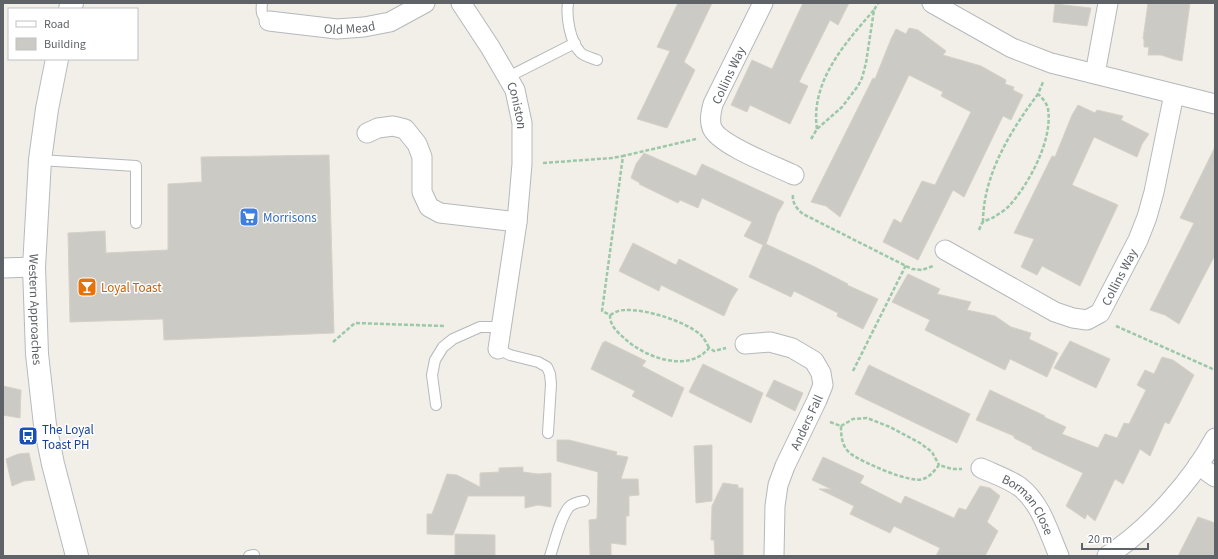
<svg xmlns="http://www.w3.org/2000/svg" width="1218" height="559" font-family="'Source Sans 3',sans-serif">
  <rect width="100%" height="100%" fill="#f1efe8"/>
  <g fill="#cccac5" stroke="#d6d1c6">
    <path d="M678,3H712L684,62L695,70L667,128L637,119L670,51L657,47Z"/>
    <path d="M803,3H849L838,25L830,20L799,82L808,86L790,124L750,105L747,112L731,105L752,60L772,69Z"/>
    <path d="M1148,3H1190L1182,61L1173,59L1161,55H1148L1149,47H1144V39H1143Z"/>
    <path d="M1055,4L1091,8L1087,26L1053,22Z"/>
    <path d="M909,28L918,30L946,51L943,55L981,66L1006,80L1005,84L1014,87L1013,90L1023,95L1011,120L1003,116L964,197L953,190L918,260L883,242L894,219L901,223L922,181L935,185L971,112L941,96L943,92L909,75L840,217L826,206L811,202L873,78L875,79L891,39L896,29L906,34Z"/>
    <path d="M1078,105L1095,113L1097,110L1123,116L1121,120L1149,134L1142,144L1137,157L1094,137L1072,185L1118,205L1080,286L1042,266L1037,275L1021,267L1034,239L1014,233L1052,156L1055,157L1072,115Z"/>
    <path d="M1215,147V255L1179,324L1165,315L1150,310L1194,223L1180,218Z"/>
    <path d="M644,153L696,176L702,164L784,202L777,214L766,244L813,266L848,284L847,285L878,299L863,329L837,316L838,313L794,291L791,297L749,277L763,245L744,236L752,222L702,198L698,208L680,200L678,203L639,184L640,183L631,178L636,164Z"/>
    <path d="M329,155L334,333L164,340L163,319L70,322L68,233L105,231L106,253L168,250V184L202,182L201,157Z"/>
    <path d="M633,243L676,265L679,259L738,289L731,300L724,316L661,285L659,291L619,271Z"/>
    <path d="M908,274L940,289L937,294L971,302L967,310L995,316L1011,327L1031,333L1029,339L1058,353L1047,377L1010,359L1005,370L925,330L930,320L892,302Z"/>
    <path d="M605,341L646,361L642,366L684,388L672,417L632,396L635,391L591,369L603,342L604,343Z"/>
    <path d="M1070,341L1110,359L1096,388L1054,368Z"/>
    <path d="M1162,357L1173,360L1194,375L1169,424L1165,422L1150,456L1140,449L1123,484L1115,479L1095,521L1087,514L1085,519L1066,506L1083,473L1032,449V447L1014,438V436L976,420L990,390L1045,416L1044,417L1066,427L1062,434L1098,448L1105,434L1117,438L1124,423L1129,424L1146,390L1137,385L1145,370L1154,374Z"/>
    <path d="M703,364L763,393L751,423L689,392Z"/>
    <path d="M869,365L970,414L957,443L855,394Z"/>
    <path d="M774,380L803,393L795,411L766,396Z"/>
    <path d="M3,386L21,390L20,418L3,415Z"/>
    <path d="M557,440H569L617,452L616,455L628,457L621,479H638L639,495L629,496V516H626V545L611,543V556H590L589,520L597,519L598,472L557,461Z"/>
    <path d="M712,445V501L696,503L694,446Z"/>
    <path d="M29,453L35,480L24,481L12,486L6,459L18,454Z"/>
    <path d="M823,457L864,476L860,483L901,504L905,496L954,518L959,508L966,510L980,486L990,488L1000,496L987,522L998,531L985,556H936L940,548L894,526L890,533L850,514L854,506L819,489H831L812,480Z"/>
    <path d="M523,467V472L538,474L551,473V507L538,505L525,508V496H468L453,535L427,534V514H432L447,474L457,475L480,487V473L499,472V468Z"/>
    <path d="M723,483L738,485V488H743V556H715L714,540H711L712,506Z"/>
    <path d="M1198,517L1215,523V556H1178Z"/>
    <path d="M455,534L495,535V556H455Z"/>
  </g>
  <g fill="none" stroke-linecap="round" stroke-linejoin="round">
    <g stroke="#b5b8bc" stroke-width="12">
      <g id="lane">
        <path d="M262,3C261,12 261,16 269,21"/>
        <path d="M568,3C566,17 570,41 580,52C583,56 592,58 597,60"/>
        <path d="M508,77L575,43"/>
        <path d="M40,160L136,166V223"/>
        <path d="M498,349L510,355L538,362L547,367L550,374L551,384L548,433"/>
        <path d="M436,405L432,375L435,360L443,347L453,339L480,327H501"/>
        <path d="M249,556L254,555"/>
        <path d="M550,556C555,542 560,518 569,507C573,503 578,502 584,501"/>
      </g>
    </g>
    <g stroke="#b5b8bc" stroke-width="21">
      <g id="street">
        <path id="s1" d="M461,3L490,47L515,90L522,123V164L517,222L498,349"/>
        <path d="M763,3L713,104C711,112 709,120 712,128C719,145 775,166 794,175"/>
        <path d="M932,3L1012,48L1051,63L1215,104"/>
        <path id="s2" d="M269,21L337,29L364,27L390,22L425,3"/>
        <path d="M1095,74L1108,3"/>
        <path d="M367,133L378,128L393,126L405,129L417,144L422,157V192L429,207L440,213L517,222"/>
        <path id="s3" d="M945,250L1055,312L1073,318L1087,320L1100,313L1138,240L1147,217L1154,192L1174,94"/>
        <path d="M3,268L34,267"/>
        <path d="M745,344L770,342L792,348L814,361L821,373L823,385L817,400L785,466L778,485L775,506L774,556"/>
        <path d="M1198,465L1215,477"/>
        <path id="s4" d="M981,468C994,474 1009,479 1020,487C1041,503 1049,533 1059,556"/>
        <path d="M1107,556C1148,530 1192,481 1215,438"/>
      </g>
    </g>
    <g stroke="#b6babf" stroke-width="24">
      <g id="secondary">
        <path d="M70,9L72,3"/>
        <path id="s5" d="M57,59L47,109L40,160L34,267L37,354L45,425L53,464L77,556"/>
      </g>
    </g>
    <g stroke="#9cc7a9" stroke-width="2.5" stroke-dasharray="4 2" stroke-linecap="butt">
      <path d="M817,129C810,82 845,43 874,10"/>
      <path d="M696,139L623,156L602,311L610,315C610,325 616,331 624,338C644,357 688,374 709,348L714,351L726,348"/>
      <path d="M811,139L817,129L842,107L858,86L862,78L866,63L874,10L878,3"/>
      <path d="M543,163L612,158L623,156"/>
      <path d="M793,195C792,203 797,209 803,214L912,269L922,270L933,266"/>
      <path d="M983,222C983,175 1011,130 1038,94"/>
      <path d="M979,230C980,228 981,224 983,222C986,220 991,219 994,217C999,214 1005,210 1009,206C1029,184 1053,140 1048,109C1047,103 1042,98 1038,94L1043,82"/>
      <path d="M610,315C615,312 620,310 625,310C646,309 685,321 701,335C704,339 707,343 709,348"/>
      <path d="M1116,326L1215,370"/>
      <path d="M333,342L355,323L444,326"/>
      <path d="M853,371L906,265"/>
      <path d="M830,422L841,426C841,437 842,447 851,454C862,462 911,484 923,479C930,477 934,471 939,465L952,469H962"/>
      <path d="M841,426L853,419L867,418L890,427L920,443L932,452L939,465"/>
    </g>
    <use href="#lane" stroke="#fff" stroke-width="10"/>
    <use href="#street" stroke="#fff" stroke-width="19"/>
    <use href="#secondary" stroke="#fff" stroke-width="22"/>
  </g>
  <defs>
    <g id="supermarket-square" transform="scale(1)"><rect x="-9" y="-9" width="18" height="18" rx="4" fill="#3f7fe0" stroke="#fff"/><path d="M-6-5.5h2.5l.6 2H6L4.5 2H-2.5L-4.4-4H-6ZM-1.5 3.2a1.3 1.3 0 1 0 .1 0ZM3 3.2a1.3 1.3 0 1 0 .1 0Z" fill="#fff"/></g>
    <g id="bar-square" transform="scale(1)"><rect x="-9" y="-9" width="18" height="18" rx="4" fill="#e8710a" stroke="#fff"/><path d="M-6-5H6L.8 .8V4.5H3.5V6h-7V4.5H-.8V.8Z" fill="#fff"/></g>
    <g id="bus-square" transform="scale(1)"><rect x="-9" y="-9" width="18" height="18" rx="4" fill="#1a4fb4" stroke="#fff"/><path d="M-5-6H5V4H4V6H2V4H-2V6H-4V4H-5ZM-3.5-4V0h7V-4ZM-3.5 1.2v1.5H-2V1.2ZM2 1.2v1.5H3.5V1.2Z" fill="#fff"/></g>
  </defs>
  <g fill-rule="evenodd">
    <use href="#supermarket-square" x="249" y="217"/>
    <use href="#bar-square" x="87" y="287"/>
    <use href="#bus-square" x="28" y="436"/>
  </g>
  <g text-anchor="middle" stroke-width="3" stroke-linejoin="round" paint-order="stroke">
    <g font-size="13" fill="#5f6368" stroke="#fff">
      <text dy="5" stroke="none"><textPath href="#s2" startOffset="81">Old Mead</textPath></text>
      <text transform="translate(728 75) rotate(-65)" y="5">Collins Way</text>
      <text dy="5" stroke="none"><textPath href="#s1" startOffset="118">Coniston</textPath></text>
      <text dy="5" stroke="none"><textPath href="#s3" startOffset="215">Collins Way</textPath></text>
      <text dy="5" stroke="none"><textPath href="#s5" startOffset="252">Western Approaches</textPath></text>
      <text transform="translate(806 422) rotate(-65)" y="5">Anders Fall</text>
      <text dy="5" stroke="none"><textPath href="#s4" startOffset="62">Borman Close</textPath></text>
    </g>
    <g font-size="13" fill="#366cbe" stroke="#fff" text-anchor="start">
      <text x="263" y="222">Morrisons</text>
    </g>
    <g font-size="13" fill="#c56008" stroke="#fff" text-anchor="start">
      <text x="101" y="292">Loyal Toast</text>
    </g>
    <g font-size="13" fill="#164399" stroke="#fff" text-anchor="start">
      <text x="42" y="434">The Loyal<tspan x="42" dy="15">Toast PH</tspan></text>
    </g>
  </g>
  <rect width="1218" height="559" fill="none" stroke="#5f6368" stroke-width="8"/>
  <rect x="8" y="8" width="130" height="52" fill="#ffffff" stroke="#bfc1c3"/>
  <rect x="16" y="21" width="20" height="6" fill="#ffffff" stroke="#bfc1c3"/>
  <text x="44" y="28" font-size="12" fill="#5f6368">Road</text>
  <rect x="16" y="38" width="20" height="12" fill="#cccac5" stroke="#bfc1c3"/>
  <text x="44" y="48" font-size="12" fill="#5f6368">Building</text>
  <path d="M1082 543v6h66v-6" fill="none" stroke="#5f6368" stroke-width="2"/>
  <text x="1088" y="543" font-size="12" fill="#5f6368" stroke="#ffffff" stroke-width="3" paint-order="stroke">20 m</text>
</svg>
